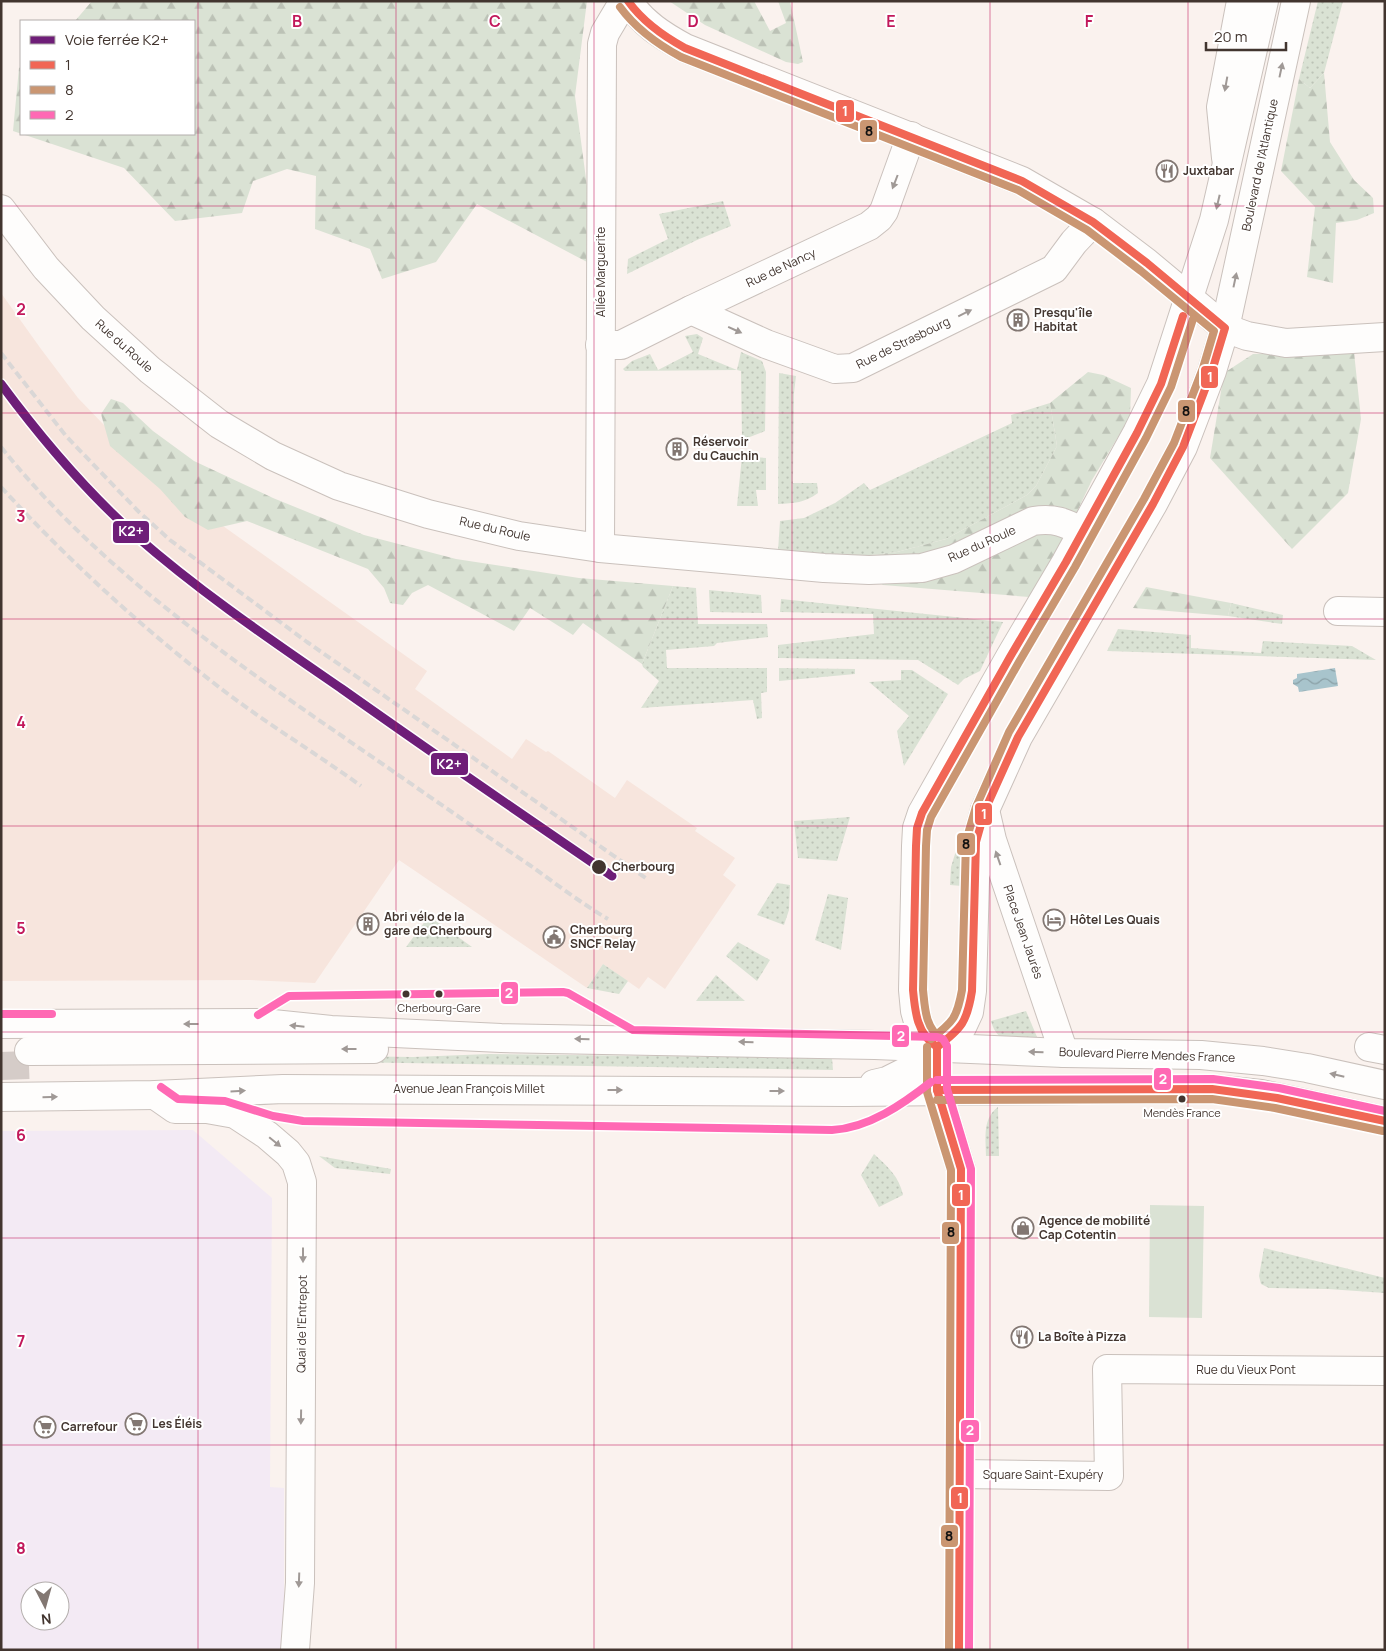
<svg xmlns="http://www.w3.org/2000/svg" width="1386" height="1651" font-family="Manrope,sans-serif">
  <defs>
    <pattern id="grass-dots" width="8" height="8" patternUnits="userSpaceOnUse" patternTransform="scale(1.25)"><rect width="8" height="8" fill="#dae2d4"/><path d="M2 2h.1M6 6h.1" fill="none" stroke="#bcc2b6" stroke-width="1.8" stroke-linecap="round"/></pattern>
    <pattern id="forest-firs" width="22" height="20" patternUnits="userSpaceOnUse" patternTransform="scale(1.25)"><rect width="22" height="20" fill="#dae2d4"/><path d="M5 1l3.5 6h-7zM16 11l3.5 6h-7z" fill="#bcc2b6"/></pattern>
    <pattern id="water-waves" width="16" height="10" patternUnits="userSpaceOnUse" patternTransform="scale(1.25)"><rect width="16" height="10" fill="#a8c4cc"/><path d="M0 5q4-4 8 0t8 0" fill="none" stroke="#8aa0a6"/></pattern>
  </defs>
  <rect width="100%" height="100%" fill="#faf2ee"/>
  <path fill="#f3eaf4" fill-rule="evenodd" d="M193,1130L272,1198L270,1487L284,1488V1650H1V1131ZM30,1591H60V1621H30Z"/>
  <path fill="#f7e5dd" d="M1,293L41,349L78,398L130,452L209,516L427,671L415,689L512,759L526,739L546,752L548,751L615,798L627,780L694,826L697,828L695,831L735,858L723,875L736,885L665,989L648,977L639,989L603,964L587,988L399,860L315,983L250,980L1,981Z"/>
  <g fill="url(#grass-dots)">
    <path d="M1318,1H1343L1324,73L1310,88L1299,79Z"/>
    <path d="M723,201L731,226L697,240L627,274L628,259L668,239L659,214Z"/>
    <path d="M697,334L703,338L698,354L737,370L741,352L762,361L766,372L765,431L742,440L741,371L737,370L625,371L623,369L632,361L650,354L658,370L693,352L685,336Z"/>
    <path d="M779,373L796,376L794,393L793,483H817L818,493C805,503 794,503 778,504Z"/>
    <path d="M1050,403L1057,446L1036,486L1027,495L946,539L897,552L846,558L778,551L780,521L804,518L835,503L864,483L870,490L1012,423L1011,415Z"/>
    <path d="M742,456L766,458V490H756L758,506H737Z"/>
    <path d="M673,586L696,588L698,624H767L768,637L717,643L714,646L666,650L667,668H767V692L761,693L762,718L757,719L753,700L641,708L659,681L643,667L642,664Z"/>
    <path d="M709,590L761,595L762,613L710,612Z"/>
    <path d="M781,599L1003,622L980,671L964,679L958,685L918,660L778,658V645L874,634L873,614L780,612Z"/>
    <path d="M1231,603L1283,615L1282,624L1228,616Z"/>
    <path d="M1118,629L1191,635V648L1261,653L1263,641L1352,646L1376,660L1107,651Z"/>
    <path d="M779,668L855,669V674L779,681Z"/>
    <path d="M901,670H912L948,694L904,766L897,731L909,716L869,682L901,680Z"/>
    <path d="M850,817L837,861L798,858L794,821Z"/>
    <path d="M959,841L966,843L962,886L950,885L951,867Z"/>
    <path d="M777,883L790,885L789,910L784,925L757,915Z"/>
    <path d="M828,894L848,898L841,950L815,940Z"/>
    <path d="M429,916L472,947H406Z"/>
    <path d="M738,942L770,960L757,981L726,956Z"/>
    <path d="M603,964L628,981L619,994L587,988Z"/>
    <path d="M716,975L745,1001H696Z"/>
    <path d="M1026,1011L1040,1044C1018,1042 998,1047 991,1021Z"/>
    <path d="M489,1054L832,1058L833,1070L343,1062V1056L413,1057Z"/>
    <path d="M998,1107L999,1156H986C986,1138 982,1119 998,1107Z"/>
    <path d="M874,1154C887,1166 899,1176 903,1195L879,1207L861,1175Z"/>
    <path d="M319,1156L391,1169L390,1174L335,1168Z"/>
    <path d="M1264,1248L1385,1278V1293L1328,1289L1269,1288L1261,1284L1259,1276Z"/>
  </g>
  <g fill="url(#forest-firs)">
    <path d="M92,1H587L575,96L590,209L587,262L477,204L436,262L382,279L370,249L315,229L316,176L287,169L253,181L242,213L175,221L124,168L13,131L19,68L21,67V134H194V21H75Z"/>
    <path d="M669,1H754L770,31L786,23L778,1H790L803,62L798,64L786,62L705,25Z"/>
    <path d="M1324,73L1330,142L1354,180L1373,198L1374,213L1357,220L1336,223L1333,283L1307,277L1315,207L1281,171L1299,79L1310,88Z"/>
    <path d="M1354,352L1361,419L1348,493L1292,549L1210,458L1224,373L1253,354Z"/>
    <path d="M1088,372L1103,375L1131,388L1130,417L1092,480L1056,556L1029,597L883,585L846,558L897,552L946,539L1027,495L1036,486L1057,446L1050,403Z"/>
    <path d="M111,399L123,403L153,431L194,461L273,498L364,535L456,559L579,578L673,586L642,664L583,623L573,635L530,608L514,631L428,585L412,593L403,605L390,603L384,588L368,569L247,521L208,530L185,517L160,489L110,446L101,414Z"/>
    <path d="M1146,587L1231,603L1228,616L1133,608Z"/>
  </g>
  <path fill="#dae2d4" d="M1150,1205L1204,1206L1202,1318L1149,1317Z"/>
  <path fill="url(#water-waves)" d="M1335,668L1338,686L1299,692L1298,687L1293,684V680L1297,678V674Z"/>
  <g fill="none" stroke-linecap="round" stroke-linejoin="round">
    <path stroke="#d5ccc8" stroke-width="28" stroke-dasharray="28 14" stroke-linecap="butt" d="M1,1066L30,1065"/>
    <g stroke="#cac1bc" stroke-width="30">
      <g id="street">
        <path d="M1226,158L1221,107L1241,1"/>
        <path d="M691,310L766,344L835,369L853,368L1054,269L1074,242L1093,222"/>
        <path d="M600,345H621L691,310L869,226L879,218L884,211L911,136"/>
        <path d="M1338,611L1385,612"/>
        <path d="M985,810L992,840L1064,1053"/>
        <path d="M1369,1047L1385,1050"/>
        <path d="M961,1474L1109,1476L1107,1369L1385,1371"/>
      </g>
    </g>
    <g stroke="#cac1bc" stroke-width="30">
      <g id="secondary">
        <path d="M628,1C642,23 663,36 685,48L1022,181L1093,222L1147,263L1225,328L1247,336L1286,343L1385,337"/>
        <path d="M1,209L46,268L93,318L150,370L219,424L273,456L339,486L428,514L519,536L600,548L824,568L869,570L922,568L954,559L1033,521C1055,518 1064,522 1083,532"/>
        <path d="M600,548L602,44L605,33L624,1"/>
        <path d="M937,1090L961,1169L959,1650"/>
        <path d="M155,1095L175,1109H207L235,1114L267,1135L288,1153L296,1163L302,1182L300,1583L295,1650"/>
      </g>
    </g>
    <g stroke="#cac1bc" stroke-width="30">
      <g id="primary">
        <path d="M1,1024L263,1023L331,1030L501,1038L875,1045L1064,1053L1201,1055L1263,1061L1307,1068L1385,1085"/>
        <path d="M937,1047L929,1042L921,1032L915,1011L913,990L916,846L917,828L922,813L1010,657L1066,562L1137,433L1161,384L1214,220L1264,1"/>
        <path d="M29,1051L374,1049"/>
        <path d="M874,1084L887,1081L923,1063L937,1047L962,1027L969,1012L972,991L976,842L985,810L1018,737L1153,504L1183,447L1212,371L1225,328L1296,1"/>
        <path d="M1,1097L155,1095L283,1089L847,1092L1212,1089L1261,1094L1385,1121"/>
      </g>
    </g>
    <use href="#street" stroke="#fefdfc" stroke-width="28"/>
    <use href="#secondary" stroke="#fefdfc" stroke-width="28"/>
    <use href="#primary" stroke="#fefdfc" stroke-width="28"/>
    <g stroke="#dad7d6" stroke-width="4" stroke-dasharray="8 4" stroke-linecap="butt">
      <path d="M1,353L66,436L139,512L170,540L307,642L647,879"/>
      <path d="M1,447C106,578 248,671 384,765C433,799 482,833 531,866C556,884 581,903 608,919"/>
      <path d="M1,487C67,559 139,625 215,684C262,721 313,751 361,786"/>
    </g>
    <g stroke="#fff" stroke-width="11">
      <g id="bus-1">
        <path d="M628,1C643,22 663,36 685,48L1022,181L1093,222L1147,263L1225,328L1212,371L1183,447L1153,504L1018,737L985,810L976,842L972,991C967,1022 962,1028 937,1047"/>
        <path d="M937,1047C917,1034 915,1012 913,990L916,846L917,828L922,813L1010,657L1066,562L1137,433L1161,384L1183,316"/>
        <path d="M937,1047V1090L961,1169L959,1650"/>
        <path d="M937,1090L1212,1089L1277,1098L1385,1121"/>
      </g>
    </g>
    <g stroke="#fff" stroke-width="11">
      <g id="bus-2">
        <path d="M620,7C636,29 657,44 681,57L1018,190L1087,230L1141,271L1214,331L1203,368L1174,443L1144,499L1009,732L976,807L966,841L962,990C957,1018 953,1022 931,1039"/>
        <path d="M942,1039C925,1028 925,1008 923,990L926,846L927,830L931,817L1019,662L1075,567L1146,438L1171,387L1193,319"/>
        <path d="M927,1047V1092L951,1170L949,1650"/>
        <path d="M937,1100L1212,1099L1275,1108L1383,1131"/>
      </g>
    </g>
    <g stroke="#fff" stroke-width="11">
      <g id="bus-3">
        <path d="M1,1014H52"/>
        <path d="M258,1015L289,996L563,992L568,993L633,1030L937,1037L943,1039L947,1046V1089L971,1169L969,1650"/>
        <path d="M937,1080L1213,1079L1279,1088L1385,1111"/>
        <path d="M161,1087L178,1099L225,1101L273,1116L303,1121L832,1130C869,1128 903,1104 931,1082"/>
      </g>
    </g>
    <use href="#bus-1" stroke="#f16655" stroke-width="8"/>
    <use href="#bus-2" stroke="#ca9672" stroke-width="8"/>
    <use href="#bus-3" stroke="#ff69b4" stroke-width="8"/>
    <g stroke="#fff" stroke-width="12">
      <path id="rail-1" d="M1,384C41,438 85,490 135,535C200,592 271,640 342,689C431,752 521,814 612,876"/>
    </g>
    <use href="#rail-1" stroke="#6e1e78" stroke-width="9"/>
  </g>
  <defs><path id="oneway-solid" d="M-6-.8H1V-3.2L6.5 0L1 3.2V.8H-6Z" transform="scale(1.25)"/></defs>
  <g fill="#a09996">
    <use href="#oneway-solid" transform="translate(1281 70) rotate(-78)"/>
    <use href="#oneway-solid" transform="translate(1226 84) rotate(100)"/>
    <use href="#oneway-solid" transform="translate(895 182) rotate(111)"/>
    <use href="#oneway-solid" transform="translate(1218 202) rotate(103)"/>
    <use href="#oneway-solid" transform="translate(1235 280) rotate(-78)"/>
    <use href="#oneway-solid" transform="translate(965 313) rotate(-26)"/>
    <use href="#oneway-solid" transform="translate(735 330) rotate(24)"/>
    <use href="#oneway-solid" transform="translate(998 858) rotate(-109)"/>
    <use href="#oneway-solid" transform="translate(191 1024) rotate(180)"/>
    <use href="#oneway-solid" transform="translate(297 1026) rotate(-174)"/>
    <use href="#oneway-solid" transform="translate(582 1039) rotate(-179)"/>
    <use href="#oneway-solid" transform="translate(746 1042) rotate(-179)"/>
    <use href="#oneway-solid" transform="translate(349 1049) rotate(180)"/>
    <use href="#oneway-solid" transform="translate(1036 1052) rotate(-178)"/>
    <use href="#oneway-solid" transform="translate(1337 1075) rotate(-167)"/>
    <use href="#oneway-solid" transform="translate(615 1090)"/>
    <use href="#oneway-solid" transform="translate(238 1091) rotate(-3)"/>
    <use href="#oneway-solid" transform="translate(777 1091)"/>
    <use href="#oneway-solid" transform="translate(50 1097) rotate(-1)"/>
    <use href="#oneway-solid" transform="translate(275 1142) rotate(39)"/>
    <use href="#oneway-solid" transform="translate(303 1255) rotate(90)"/>
    <use href="#oneway-solid" transform="translate(301 1417) rotate(91)"/>
    <use href="#oneway-solid" transform="translate(299 1580) rotate(92)"/>
  </g>
  <path fill="none" stroke="#c2185b" stroke-width="1" stroke-opacity="0.55" d="M198,1V1650M396,1V1650M594,1V1650M792,1V1650M990,1V1650M1188,1V1650M1,206H1385M1,413H1385M1,619H1385M1,826H1385M1,1032H1385M1,1238H1385M1,1445H1385"/>
  <defs>
    <g id="restaurant-ring" transform="scale(1.125)"><circle r="9.5" fill="#fff" stroke="#827772" stroke-width="1.5"/><path d="M-5-6h1v4h1v-4h1v4h1v-4h1v5L-1.5 .5V6h-2V.5L-5-1ZM5-6V6H3V1.5H1.5Q1.5-4 5-6Z" fill="#827772"/></g>
    <g id="building-ring" transform="scale(1.125)"><circle r="9.5" fill="#fff" stroke="#827772" stroke-width="1.5"/><path d="M-4-6H4V6H1V3H-1V6H-4ZM-2.5-4.3h1.7v1.8h-1.7ZM.8-4.3h1.7v1.8H.8ZM-2.5-1h1.7V.8h-1.7ZM.8-1h1.7V.8H.8Z" fill="#827772"/></g>
    <g id="hotel-ring" transform="scale(1.125)"><circle r="9.5" fill="#fff" stroke="#827772" stroke-width="1.5"/><path d="M-6-4.5h1.5V1H6V5H4.5V3h-9V5H-6ZM-4 0a1.8 1.8 0 1 1 3.6 0ZM.5 0V-2.5h3Q6-2.5 6 0Z" fill="#827772"/></g>
    <g id="civic-ring" transform="scale(1.125)"><circle r="9.5" fill="#fff" stroke="#827772" stroke-width="1.5"/><path d="M-.6-6.5H3V-4.5H.6V-3L4-1V1h2V6H-6V1h2V-1L-.6-3ZM-1.2 2.5V6h2.4V2.5Z" fill="#827772"/></g>
    <g id="shop-ring" transform="scale(1.125)"><circle r="9.5" fill="#fff" stroke="#827772" stroke-width="1.5"/><path d="M-5-2.5h2.3a2.7 3.5 0 0 1 5.4 0H5L5.5 6h-11ZM-1.5-2.5h3a1.5 2.3 0 0 0-3 0Z" fill="#827772"/></g>
    <g id="supermarket-ring" transform="scale(1.125)"><circle r="9.5" fill="#fff" stroke="#827772" stroke-width="1.5"/><path d="M-6-5.5h2.5l.6 2H6L4.5 2H-2.5L-4.4-4H-6ZM-1.5 3.2a1.3 1.3 0 1 0 .1 0ZM3 3.2a1.3 1.3 0 1 0 .1 0Z" fill="#827772"/></g>
  </defs>
  <g fill-rule="evenodd">
    <use href="#restaurant-ring" x="1167" y="171"/>
    <use href="#building-ring" x="1018" y="320"/>
    <use href="#building-ring" x="677" y="449"/>
    <use href="#hotel-ring" x="1054" y="920"/>
    <use href="#building-ring" x="368" y="924"/>
    <use href="#civic-ring" x="554" y="937"/>
    <use href="#shop-ring" x="1023" y="1228"/>
    <use href="#restaurant-ring" x="1022" y="1337"/>
    <use href="#supermarket-ring" x="136" y="1424"/>
    <use href="#supermarket-ring" x="45" y="1427"/>
  </g>
  <g fill="#42352f" stroke="#fff" stroke-width="2">
    <circle cx="599" cy="867" r="8"/>
    <circle cx="406" cy="994" r="4.5"/>
    <circle cx="439" cy="994" r="4.5"/>
    <circle cx="1182" cy="1099" r="4.5"/>
  </g>
  <g text-anchor="middle" stroke-width="4" stroke-linejoin="round" paint-order="stroke">
    <g font-size="11" fill="#42352f" stroke="#fff">
      <text x="439" y="1012">Cherbourg-Gare</text>
      <text x="1182" y="1117">Mendès France</text>
    </g>
    <g font-size="12" fill="#42352f" stroke="#fff">
      <text transform="translate(1260 165) rotate(-78)" y="4">Boulevard de l'Atlantique</text>
      <text transform="translate(781 268) rotate(-25)" y="4">Rue de Nancy</text>
      <text transform="translate(601 272) rotate(-90)" y="4">Allée Marguerite</text>
      <text transform="translate(903 343) rotate(-26)" y="4">Rue de Strasbourg</text>
      <text transform="translate(124 346) rotate(42)" y="4">Rue du Roule</text>
      <text transform="translate(495 529) rotate(13)" y="4">Rue du Roule</text>
      <text transform="translate(982 544) rotate(-24)" y="4">Rue du Roule</text>
      <text transform="translate(1023 932) rotate(71)" y="4">Place Jean Jaurès</text>
      <text transform="translate(1147 1055) rotate(2)" y="4">Boulevard Pierre Mendes France</text>
      <text x="469" y="1093">Avenue Jean François Millet</text>
      <text transform="translate(302 1324) rotate(-89)" y="4">Quai de l'Entrepot</text>
      <text x="1246" y="1374">Rue du Vieux Pont</text>
      <text x="1043" y="1479">Square Saint-Exupéry</text>
    </g>
    <g font-size="12" font-weight="bold" fill="#42352f" stroke="#fff" text-anchor="start">
      <text x="1183" y="175">Juxtabar</text>
      <text x="1034" y="317">Presqu'île<tspan x="1034" dy="14">Habitat</tspan></text>
      <text x="693" y="446">Réservoir<tspan x="693" dy="14">du Cauchin</tspan></text>
      <text x="384" y="921">Abri vélo de la<tspan x="384" dy="14">gare de Cherbourg</tspan></text>
      <text x="1070" y="924">Hôtel Les Quais</text>
      <text x="570" y="934">Cherbourg<tspan x="570" dy="14">SNCF Relay</tspan></text>
      <text x="1039" y="1225">Agence de mobilité<tspan x="1039" dy="14">Cap Cotentin</tspan></text>
      <text x="1038" y="1341">La Boîte à Pizza</text>
      <text x="152" y="1428">Les Éléis</text>
      <text x="61" y="1431">Carrefour</text>
    </g>
    <g font-size="12" font-weight="bold" fill="#42352f" stroke="#fff" text-anchor="start">
      <text x="612" y="871">Cherbourg</text>
    </g>
  </g>
  <g font-size="16" text-anchor="middle" font-weight="bold" fill="#c2185b" stroke="#fff" stroke-width="4" stroke-linejoin="round" paint-order="stroke">
    <text x="297" y="27">B</text>
    <text x="495" y="27">C</text>
    <text x="693" y="27">D</text>
    <text x="891" y="27">E</text>
    <text x="1089" y="27">F</text>
    <text x="21" y="315">2</text>
    <text x="21" y="522">3</text>
    <text x="21" y="728">4</text>
    <text x="21" y="934">5</text>
    <text x="21" y="1141">6</text>
    <text x="21" y="1347">7</text>
    <text x="21" y="1554">8</text>
  </g>
  <g stroke="#fff" stroke-width="2">
    <rect x="835" y="99" width="20" height="24" rx="5" fill="#f16655"/>
    <rect x="859" y="119" width="19" height="24" rx="5" fill="#ca9672"/>
    <rect x="1200" y="365" width="19" height="24" rx="5" fill="#f16655"/>
    <rect x="1177" y="399" width="19" height="24" rx="5" fill="#ca9672"/>
    <rect x="112" y="520" width="38" height="24" rx="5" fill="#6e1e78"/>
    <rect x="430" y="752" width="39" height="24" rx="5" fill="#6e1e78"/>
    <rect x="974" y="802" width="19" height="24" rx="5" fill="#f16655"/>
    <rect x="956" y="832" width="20" height="24" rx="5" fill="#ca9672"/>
    <rect x="500" y="981" width="19" height="24" rx="5" fill="#ff69b4"/>
    <rect x="891" y="1024" width="19" height="24" rx="5" fill="#ff69b4"/>
    <rect x="1153" y="1067" width="19" height="24" rx="5" fill="#ff69b4"/>
    <rect x="951" y="1183" width="20" height="24" rx="5" fill="#f16655"/>
    <rect x="941" y="1221" width="19" height="24" rx="5" fill="#ca9672"/>
    <rect x="960" y="1419" width="20" height="24" rx="5" fill="#ff69b4"/>
    <rect x="950" y="1486" width="19" height="24" rx="5" fill="#f16655"/>
    <rect x="940" y="1524" width="19" height="24" rx="5" fill="#ca9672"/>
  </g>
  <g font-size="14" text-anchor="middle" font-weight="bold" fill="#fff">
    <text x="845" y="116">1</text>
    <text x="1210" y="382">1</text>
    <text x="131" y="536">K2+</text>
    <text x="449" y="769">K2+</text>
    <text x="984" y="819">1</text>
    <text x="509" y="998">2</text>
    <text x="901" y="1041">2</text>
    <text x="1163" y="1084">2</text>
    <text x="961" y="1200">1</text>
    <text x="970" y="1435">2</text>
    <text x="960" y="1503">1</text>
  </g>
  <g font-size="14" text-anchor="middle" font-weight="bold" fill="#111">
    <text x="869" y="136">8</text>
    <text x="1186" y="416">8</text>
    <text x="966" y="849">8</text>
    <text x="951" y="1237">8</text>
    <text x="949" y="1541">8</text>
  </g>
  <rect width="1386" height="1651" fill="none" stroke="#42352f" stroke-width="5"/>
  <rect x="20" y="20" width="175" height="115" fill="#ffffff" stroke="#b3aeac"/>
  <rect x="30" y="36" width="25" height="8" fill="#6e1e78" stroke="#b3aeac"/>
  <text x="65" y="45" font-size="15" fill="#42352f">Voie ferrée K2+</text>
  <rect x="30" y="61" width="25" height="8" fill="#f16655" stroke="#b3aeac"/>
  <text x="65" y="70" font-size="15" fill="#42352f">1</text>
  <rect x="30" y="86" width="25" height="8" fill="#ca9672" stroke="#b3aeac"/>
  <text x="65" y="95" font-size="15" fill="#42352f">8</text>
  <rect x="30" y="111" width="25" height="8" fill="#ff69b4" stroke="#b3aeac"/>
  <text x="65" y="120" font-size="15" fill="#42352f">2</text>
  <g transform="translate(45 1606) rotate(174)"><circle r="24" fill="#ffffff" stroke="#b3aeac"/>
  <path d="M0-4L9 19L0 12L-9 19Z" fill="#827772"/>
  <text y="-8" font-size="14" font-weight="bold" text-anchor="middle" fill="#42352f">N</text>
  </g>
  <path d="M1206 42v8h80v-8" fill="none" stroke="#42352f" stroke-width="2.5"/>
  <text x="1214" y="42" font-size="15" fill="#42352f" stroke="#ffffff" stroke-width="4" paint-order="stroke">20 m</text>
</svg>
